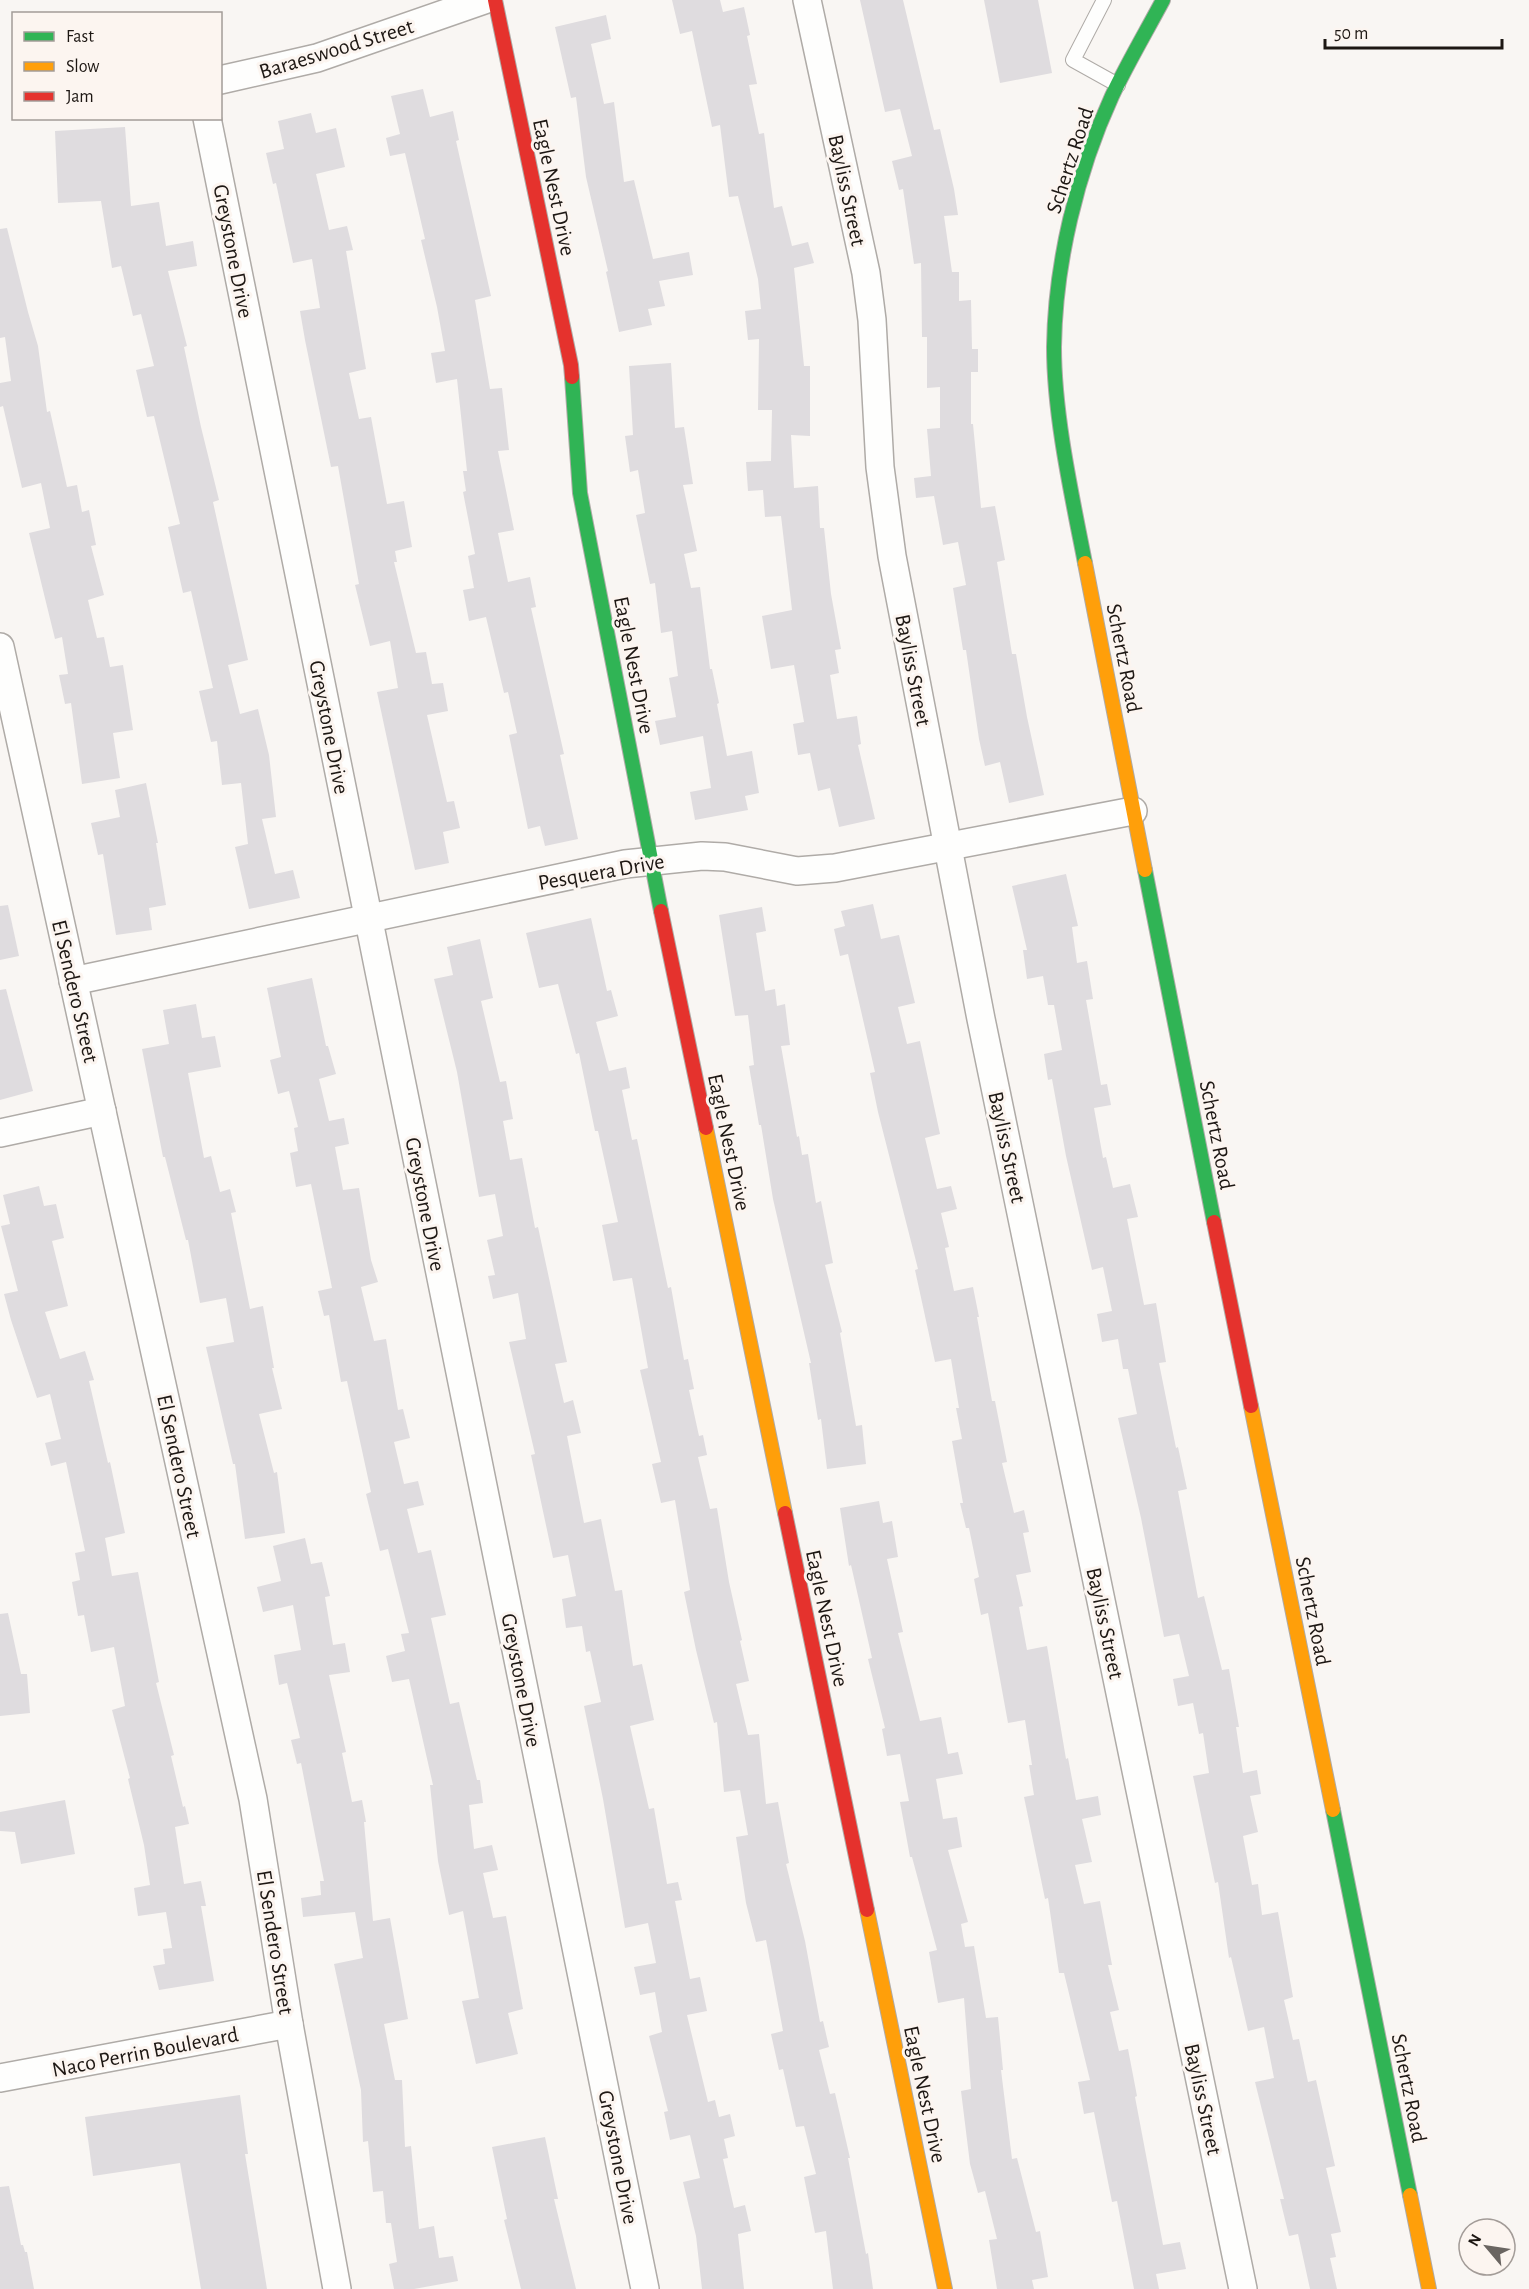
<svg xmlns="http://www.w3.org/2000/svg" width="1529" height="2289" font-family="'Alegreya Sans',sans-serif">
  <rect width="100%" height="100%" fill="#f9f6f3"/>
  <g fill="#dfdcdf">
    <path d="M672,0H720L723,12L744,7L750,35L747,36L757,84L749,85L759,134L764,133L774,208L782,206L792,246L808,242L814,263L794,268L804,366H810V436L791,435L794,488L818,486L820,528H824L831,594L841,649L835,650L839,673L830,675L837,719L857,716L861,744L858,745L875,819L839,827L830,788L818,791L810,753L798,755L793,724L804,722L794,665L771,669L762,616L792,610L781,516L765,517L763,490L748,491L746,462L771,461L772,410H758L759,339L748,340L745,311L761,309L758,279L738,196L729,197L720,125L712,127L692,31L680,34Z"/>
    <path d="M860,0H903L934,130L940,129L954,189L958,215L944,216L952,272H959V301L971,300L972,349H978V372H971V424H973L981,508L995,506L1005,560L997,562L1012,654H1016L1027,717L1044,795L1009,803L1000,762L985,766L979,739L966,650H963L953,588L966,585L958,542L943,545L934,496L916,498L914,478L931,476L927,429L940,428V387L927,388V337H922L921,263L914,264L903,189L899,190L892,161L912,156L900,109L885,112Z"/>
    <path d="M984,0H1038L1052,73L1000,83Z"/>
    <path d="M606,15L611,39L591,44L604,104L614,102L624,182L634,180L653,259L689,252L693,275L659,281L665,306L648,309L652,325L619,332L606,272L608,271L586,177L576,97L571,98L555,27Z"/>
    <path d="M423,89L430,117L453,111L459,140L456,141L491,296L475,300L490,389L502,388L509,450L498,451L514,530L498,533L508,582L530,577L536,607L531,608L564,754L560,755L578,839L545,846L540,826L528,829L509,735L517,733L508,692L504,693L486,617L469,621L463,590L474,588L468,556L475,554L463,492L466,491L463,471H467L457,379L436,383L431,353L445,351L437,307L421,240L425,239L405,153L390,156L386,138L400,134L391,96Z"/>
    <path d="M311,113L316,133L336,128L345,167L316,174L329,230L347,226L353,250L346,251L366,369L349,373L359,419L371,417L387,504L404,501L412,547L395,551L397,562H394L416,653L426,652L432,684L443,683L448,711L427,715L447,802L454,801L460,828L443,832L449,863L415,870L377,692L398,688L390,641L370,646L355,585L359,584L338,466L331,467L305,340L300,311L320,308L312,259L293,263L276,183L273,184L266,153L284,149L278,121Z"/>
    <path d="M125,127L131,206L159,202L166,246L193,241L197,266L168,271L187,346L184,347L201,427L219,500L213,502L248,660L228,665L240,714L258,709L269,755L276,817L262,819L275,874L293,870L300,898L249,909L235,847L248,844L241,783L222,785L217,741L211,742L199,691L213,688L191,591L183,593L168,527L180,524L154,416L147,417L136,370L154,366L141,314L133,316L121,266L112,268L101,201L58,203L55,131Z"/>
    <path d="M7,228L28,312L38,346L47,412L50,411L67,487L77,485L82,512L89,510L96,545L91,546L104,595L88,600L97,638L104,637L110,667L123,665L133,730L113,733L120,778L82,784L71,703L65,704L59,675L68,674L62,637L55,639L29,533L50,528L41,483L22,488L3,406L0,407V383L11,381L5,337L0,338V229Z"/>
    <path d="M671,363L675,428L684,427L693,484L683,485L697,551L684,554L691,588L700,587L710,669H712L719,703L717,704L727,756L752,751L759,793L745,796L748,810L695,820L690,792L711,788L703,736L660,745L655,721L676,717L669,678L678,676L672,631L661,633L655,583L650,584L636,515L645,513L638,470L630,472L625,436L633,435L629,366Z"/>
    <path d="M146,783L158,843H156L166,905L149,908L152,930L116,935L103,854L98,855L91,823L120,817L115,790Z"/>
    <path d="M1066,874L1078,926L1072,927L1077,963L1087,961L1093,999L1086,1000L1101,1085L1107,1084L1111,1105L1094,1108L1103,1158L1106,1157L1113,1188L1130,1184L1138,1217L1127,1219L1144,1305L1156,1303L1166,1362L1159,1363L1176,1448L1178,1447L1187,1489L1178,1491L1198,1598L1204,1596L1222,1670L1229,1669L1239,1727H1236L1243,1773L1257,1770L1261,1794L1250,1796L1258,1832L1243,1836L1252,1885L1258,1884L1262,1915L1278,1912L1293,1997L1284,2000L1293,2040L1299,2039L1308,2082L1316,2080L1335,2166L1326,2168L1341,2232L1331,2234L1336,2257L1330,2258L1337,2289H1310L1298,2234L1289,2236L1280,2199H1284L1255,2082L1274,2078L1264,2027L1248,2031L1231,1957L1229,1958L1218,1882L1215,1883L1193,1776L1209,1773L1203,1733L1199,1734L1193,1703L1178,1706L1173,1679L1189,1676L1179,1634L1164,1637L1141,1518L1118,1418L1137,1414L1128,1369H1123L1118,1339L1102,1342L1097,1314L1112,1311L1103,1267L1092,1270L1066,1156L1052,1079L1048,1080L1044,1054L1062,1050L1054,1005H1048L1043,976L1027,979L1023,950H1027L1012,886Z"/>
    <path d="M873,904L881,939L899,935L915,1003L898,1007L907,1044L920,1041L940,1134L925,1138L937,1189L951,1186L957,1209L941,1213L949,1247L945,1248L954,1291L973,1287L979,1317H977L992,1401H995L1007,1462L1002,1463L1014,1513L1024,1510L1029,1532L1023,1533L1031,1572L1016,1575L1023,1606L1019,1607L1027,1650L1047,1646L1066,1759L1068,1758L1076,1800L1098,1796L1101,1815L1082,1819L1092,1862L1075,1865L1084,1904L1100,1901L1112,1965H1108L1119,2010L1110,2012L1119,2051L1128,2049L1137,2096L1135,2097L1163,2245L1180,2242L1186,2269L1156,2274L1159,2289H1134L1117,2201L1112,2202L1094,2112L1084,2114L1078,2082L1090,2080L1064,1973H1059L1048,1898L1045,1899L1024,1797L1034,1795L1029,1765H1032L1025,1720L1008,1723L988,1613L981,1615L974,1579L979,1577L969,1528H966L960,1503H963L952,1441L962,1439L956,1408H959L951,1359L935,1362L915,1270L918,1269L878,1112L870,1073L875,1072L848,954L840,956L834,929L845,926L841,911Z"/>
    <path d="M8,905L19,956L0,960V906Z"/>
    <path d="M762,907L766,931L756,933L765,991L775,989L777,1006L785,1004L790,1045L781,1046L797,1137L799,1136L802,1155L808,1154L816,1203L821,1201L833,1263L825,1265L842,1332L840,1333L856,1426L862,1425L866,1464L827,1469L821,1419L818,1420L809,1363H811L773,1199L761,1125H759L749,1066L754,1065L748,1015L735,1016L719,915Z"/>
    <path d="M591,918L607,991L611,990L618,1016L596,1022L609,1071L626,1067L630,1088L622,1090L632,1140L637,1139L668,1288L671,1287L684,1360L688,1359L694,1389L689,1390L699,1436L703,1435L707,1455L698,1457L710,1509L717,1508L729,1582L742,1640L740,1641L749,1681L736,1684L748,1735L759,1734L766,1804L778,1802L789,1863L786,1864L805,1941L820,2022L823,2021L829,2047L819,2050L830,2094L835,2093L850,2158H848L866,2254L868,2253L873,2289H833L826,2231L815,2233L804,2177L816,2174L804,2126L796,2127L783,2069L779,2070L771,2034L783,2031L766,1940L756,1942L746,1903L736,1837L748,1835L740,1790L724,1792L717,1722L714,1723L696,1650L684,1592L690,1590L675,1500L661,1503L652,1464L661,1462L640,1370L648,1368L632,1278L613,1281L602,1225L618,1222L598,1131H595L579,1053L576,1054L558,984L539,988L526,933Z"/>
    <path d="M480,939L493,998L481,1001L500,1082L506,1081L513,1119L503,1121L510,1160L522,1158L535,1228L538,1227L567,1362L555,1364L564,1403L573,1400L581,1433L567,1436L584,1523L601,1519L615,1591L622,1590L633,1666L642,1664L654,1720L630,1726L649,1809L654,1808L667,1884L678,1882L682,1900L675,1901L690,1979L700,1977L707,2011L687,2015L708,2102L715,2100L719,2117L730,2114L735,2136L724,2139L728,2158L723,2159L734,2208L745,2205L751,2231L738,2234L744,2289H702L696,2236L683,2182L700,2178L690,2135L670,2140L664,2112L668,2111L649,2036L662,2032L655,1992L640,1995L634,1967L656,1963L648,1923L625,1928L603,1799L584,1706L601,1702L590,1651L586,1652L582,1626L566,1628L562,1599L576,1596L568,1555L553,1558L531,1455L535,1454L509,1342L526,1339L518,1293L493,1299L488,1276L495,1275L487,1240L503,1236L495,1194L479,1197L457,1072L434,979L453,975L447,947Z"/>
    <path d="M312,978L326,1046H328L336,1074L319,1079L329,1121L344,1118L349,1144L335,1147L343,1190L359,1188L371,1260L378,1282L361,1287L374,1341L386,1339L398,1410L403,1409L410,1438L394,1442L404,1484L418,1481L424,1505L407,1509L418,1553L431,1550L446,1615L431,1618L450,1704L459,1702L477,1780H480L483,1803L469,1805L474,1849L492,1845L498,1870L483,1873L493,1918L506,1916L523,2009L508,2013L518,2054L476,2064L462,2001L479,1998L463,1911L449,1915L438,1861L430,1785H433L409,1679L392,1682L386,1656L405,1651L401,1634L409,1633L388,1549L380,1551L366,1494L371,1492L347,1381L341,1382L329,1315L324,1316L318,1291L332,1288L311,1184L296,1187L290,1153L298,1151L294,1128L298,1127L289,1091L278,1094L270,1060L281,1057L267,988Z"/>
    <path d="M6,989L33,1091L0,1100V990Z"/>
    <path d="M196,1004L202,1038L215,1036L221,1067L188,1073L204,1158L211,1156L220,1192L230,1189L236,1212L231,1213L250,1309L263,1306L274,1368H272L282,1409L259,1414L274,1473L277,1472L285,1533L245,1539L235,1464H233L206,1347L234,1342L226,1298L200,1303L188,1240H186L165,1157H163L142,1049L169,1044L163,1010Z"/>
    <path d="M39,1186L44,1206L56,1204L64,1238L52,1241L68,1306L45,1312L60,1359L85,1351L94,1380L89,1381L108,1463L110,1462L125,1533L105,1538L112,1576L138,1572L159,1682L156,1683L174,1755L171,1756L183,1807L185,1806L189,1824L175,1827L184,1884L201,1881L206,1906H201L214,1981L159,1990L153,1966L165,1964L163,1949L172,1948L166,1912L138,1916L134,1888L150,1885L144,1845L128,1779L130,1778L112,1710L125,1706L114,1647L91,1652L84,1615L78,1616L72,1582L80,1580L75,1553L85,1551L66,1462L51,1466L45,1443L61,1439L50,1394L37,1398L11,1320L4,1294L18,1291L1,1226L10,1224L3,1195Z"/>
    <path d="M879,1501L883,1523L892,1521L898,1557L887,1559L903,1632L898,1633L920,1721L941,1717L948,1754L958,1752L963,1774L936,1779L943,1819L957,1817L962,1847L948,1850L968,1922L961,1924L965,1947L974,1946L986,2018L998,2017L1003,2070H1001L1012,2159L1017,2158L1036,2232L1040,2231L1048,2277L1032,2280L1034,2289H997L989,2240L997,2239L985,2191L978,2193L970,2164L961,2091L971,2089L964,1998L938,2003L929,1952L937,1950L912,1857H910L900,1802L909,1801L900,1754L887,1756L882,1729L885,1728L868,1659L872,1658L851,1565L849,1566L840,1508Z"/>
    <path d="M305,1538L311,1564L322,1562L330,1596L325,1597L333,1645L345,1643L350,1672L329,1675L346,1752L342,1753L352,1802L362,1800L366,1822H364L373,1921L390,1918L408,2019L384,2024L395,2080H402L405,2147L411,2146L419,2229L434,2226L439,2258L453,2256L458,2281L414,2289H394L389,2264L397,2262L391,2223H386L383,2191L373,2192L368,2141L363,2142L361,2090L334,1964L363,1958L355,1912L303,1917L301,1898L321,1895L320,1881H324L301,1763L297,1764L291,1740L300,1738L287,1683L279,1685L274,1655L301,1650L293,1605L263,1612L257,1587L281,1581L273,1546Z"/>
    <path d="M8,1613L21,1674H27L30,1713L0,1716V1614Z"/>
    <path d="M65,1800L75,1854L21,1864L15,1832L0,1831V1812Z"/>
    <path d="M240,2095L248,2154H245L267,2289H201L180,2163L93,2176L85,2117Z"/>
    <path d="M545,2137L558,2199H554L576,2289H521L504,2220L507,2219L492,2147Z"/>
    <path d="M9,2186L21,2245H23L25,2252H27L34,2289H0V2187Z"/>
  </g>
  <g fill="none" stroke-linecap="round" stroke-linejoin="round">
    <g stroke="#afaba7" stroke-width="16">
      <path id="lane" d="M1104,0L1073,60L1118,85"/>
    </g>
    <g stroke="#afaba7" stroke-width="30">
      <g id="street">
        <path d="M807,0L866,273L872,320L880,467L892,556L981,1019L1243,2289"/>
        <path d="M220,80L317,58L484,0"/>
        <path d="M207,118L645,2289"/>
        <path d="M0,647L253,1799L289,2024L337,2289"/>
        <path d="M73,981L625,864L702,856L725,857L797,871L835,868L1133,811"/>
        <path d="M0,1133L102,1111"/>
        <path d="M0,2078L289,2024"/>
      </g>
    </g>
    <g stroke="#afaba7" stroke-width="16">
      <g id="fast">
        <path d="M572,377L580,493L661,911"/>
        <path d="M1085,563C1072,496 1054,416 1054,347C1055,264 1077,172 1112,96C1127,64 1146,32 1163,0"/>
        <path d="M1145,870L1214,1222"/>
        <path d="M1333,1810L1410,2195"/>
      </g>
    </g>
    <g stroke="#afaba7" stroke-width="16">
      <g id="slow">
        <path d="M1085,563L1145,870"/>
        <path d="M706,1128L785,1513"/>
        <path d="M1251,1406L1333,1810"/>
        <path d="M867,1910L945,2289"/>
        <path d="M1410,2195L1429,2289"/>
      </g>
    </g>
    <g stroke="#afaba7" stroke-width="16">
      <g id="jam">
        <path d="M495,0L571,365L572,377"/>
        <path d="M661,911L706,1128"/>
        <path d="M1214,1222L1251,1406"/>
        <path d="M785,1513L867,1910"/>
      </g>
    </g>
    <use href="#lane" stroke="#fefefd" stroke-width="14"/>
    <use href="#street" stroke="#fefefd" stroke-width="27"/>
    <use href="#fast" stroke="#30b455" stroke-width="14"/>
    <use href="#slow" stroke="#ff9f0a" stroke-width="14"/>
    <use href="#jam" stroke="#e5322d" stroke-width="14"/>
  </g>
  <g text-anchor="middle" stroke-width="6" stroke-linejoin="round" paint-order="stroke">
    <g font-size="22" fill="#1d1713" stroke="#fcf5f0">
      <text transform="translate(336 48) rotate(-17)" y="8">Baraeswood Street</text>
      <text transform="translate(1069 160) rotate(-72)" y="8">Schertz Road</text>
      <text transform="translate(555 187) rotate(78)" y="8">Eagle Nest Drive</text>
      <text transform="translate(848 190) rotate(78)" y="8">Bayliss Street</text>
      <text transform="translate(234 251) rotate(79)" y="8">Greystone Drive</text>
      <text transform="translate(1125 658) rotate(79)" y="8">Schertz Road</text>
      <text transform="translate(635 665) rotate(79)" y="8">Eagle Nest Drive</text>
      <text transform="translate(914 670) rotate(79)" y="8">Bayliss Street</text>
      <text transform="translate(330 727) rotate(79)" y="8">Greystone Drive</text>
      <text transform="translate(601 871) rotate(-10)" y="8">Pesquera Drive</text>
      <text transform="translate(76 991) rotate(77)" y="8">El Sendero Street</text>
      <text transform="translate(1218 1135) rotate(79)" y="8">Schertz Road</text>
      <text transform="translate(730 1142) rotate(78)" y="8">Eagle Nest Drive</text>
      <text transform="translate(1008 1147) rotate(78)" y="8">Bayliss Street</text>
      <text transform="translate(426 1204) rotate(79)" y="8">Greystone Drive</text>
      <text transform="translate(180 1466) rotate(78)" y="8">El Sendero Street</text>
      <text transform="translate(1314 1611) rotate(79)" y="8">Schertz Road</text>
      <text transform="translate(828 1618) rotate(78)" y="8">Eagle Nest Drive</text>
      <text transform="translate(1106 1623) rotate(78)" y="8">Bayliss Street</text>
      <text transform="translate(522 1680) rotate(79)" y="8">Greystone Drive</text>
      <text transform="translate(276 1942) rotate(81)" y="8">El Sendero Street</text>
      <text transform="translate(145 2051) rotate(-11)" y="8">Naco Perrin Boulevard</text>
      <text transform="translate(1410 2088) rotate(79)" y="8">Schertz Road</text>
      <text transform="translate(926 2094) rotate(78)" y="8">Eagle Nest Drive</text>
      <text transform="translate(1204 2099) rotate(78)" y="8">Bayliss Street</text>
      <text transform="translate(619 2157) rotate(79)" y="8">Greystone Drive</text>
    </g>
  </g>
  <rect x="12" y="12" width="210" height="108" fill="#fcf5f0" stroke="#a39c98" stroke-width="1.5"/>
  <rect x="24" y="32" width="30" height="9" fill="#30b455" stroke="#a39c98" stroke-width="1.5"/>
  <text x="66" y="42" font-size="18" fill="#1d1713">Fast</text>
  <rect x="24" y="62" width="30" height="9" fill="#ff9f0a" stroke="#a39c98" stroke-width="1.5"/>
  <text x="66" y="72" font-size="18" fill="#1d1713">Slow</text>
  <rect x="24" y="92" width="30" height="9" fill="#e5322d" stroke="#a39c98" stroke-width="1.5"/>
  <text x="66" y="102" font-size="18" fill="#1d1713">Jam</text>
  <g transform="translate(1487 2247) rotate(299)"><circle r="28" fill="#fcf5f0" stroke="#a39c98" stroke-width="1.5"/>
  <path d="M0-4.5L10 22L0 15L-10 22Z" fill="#6a6561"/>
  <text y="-9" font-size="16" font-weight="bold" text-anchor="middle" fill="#1d1713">N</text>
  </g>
  <path d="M1325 39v9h177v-9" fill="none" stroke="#1d1713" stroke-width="3"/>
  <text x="1334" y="39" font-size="18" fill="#1d1713" stroke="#fcf5f0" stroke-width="4.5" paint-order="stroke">50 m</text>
</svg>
